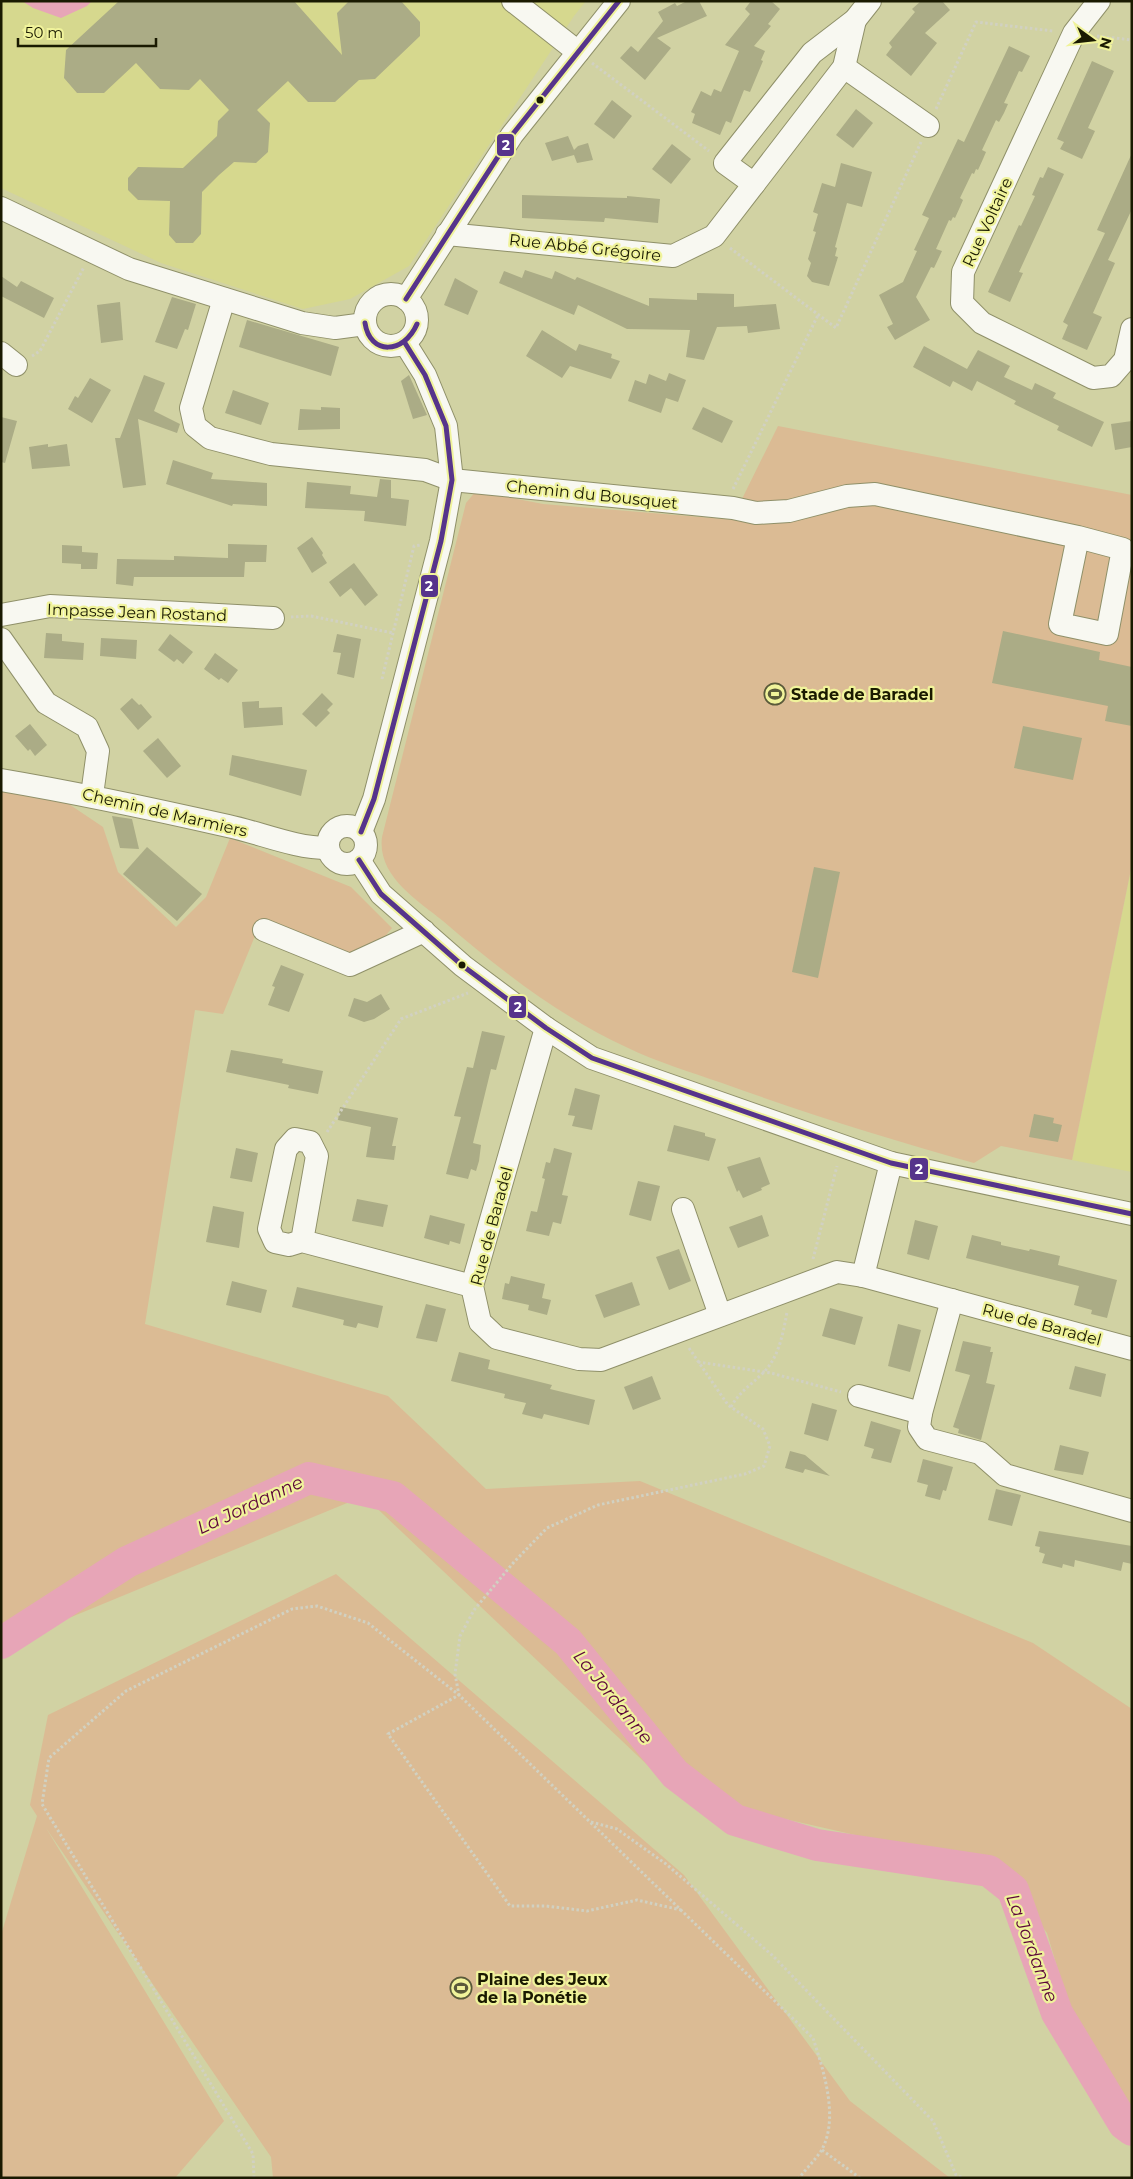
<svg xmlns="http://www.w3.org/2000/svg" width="1133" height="2179" font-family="Montserrat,sans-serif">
  <rect width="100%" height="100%" fill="#d1d2a3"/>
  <g fill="#d6d88e">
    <path d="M1,1H586L574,16L409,266L350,299L303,309L161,263L1,188Z"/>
    <path d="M1132,864V1172L1072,1160Z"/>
  </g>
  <g fill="#dbbb94">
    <path d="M778,426L1132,495V864L1072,1160L1001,1146L974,1163C889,1139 805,1113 722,1083C690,1072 657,1062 626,1047C559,1016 499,969 443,921C417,900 377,876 382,837L466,503L476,491L543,504L737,520L738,507Z"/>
    <path d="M1,783L48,790L103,827L118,872L176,927L206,897L230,838L351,887L392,928L377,946L354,955L262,919L223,1014L195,1010L145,1324L388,1396L486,1489L640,1481L1033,1643L1132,1709V2123L1126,2119L1079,2040L1047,1933L996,1867L679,1795L364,1496L1,1646Z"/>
    <path d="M336,1574L684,1875L850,2101L950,2178H273L271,2157L46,1828L224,2121L175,2178H1V1935L37,1816L30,1805L48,1715Z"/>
  </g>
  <path fill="#e7a5b7" d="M22,1H92L87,6L61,18L33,8Z"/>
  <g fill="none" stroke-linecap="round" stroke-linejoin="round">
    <path stroke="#e7a5b7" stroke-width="32" d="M1,1643L127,1562L309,1478L393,1497L568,1642L675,1774L735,1820L817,1845L989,1871L1013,1890L1057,2013L1124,2124L1132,2130"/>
  </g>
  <g fill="#abac86">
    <path d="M119,1H294L342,55L337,13L349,1H401L420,22V36L375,79L359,80L335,102H308L288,81L257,110L270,123L268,152L256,163L234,162L219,175L202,192L201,234L193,243H176L169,235L170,201L138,200L128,190V178L138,167L183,168L217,136L218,121L229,110L200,79L189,90L160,89L136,63L104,93H77L64,78L66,50Z"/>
    <path d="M687,1H699L707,16L657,38L671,48L645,80L620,58L631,46L638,52L663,21L658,12L675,3L677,6Z"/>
    <path d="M751,1H771L780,9L768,24L771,26L754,46L765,51L761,60L763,61L750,92L744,90L731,123L726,121L720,135L692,123L695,114L691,112L701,91L711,96L714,89L721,92L739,51L725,45L750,14L745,9Z"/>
    <path d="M921,1H942L950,10L925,33L937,43L911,76L886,55L892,47L889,43L915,12L912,9Z"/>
    <path d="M1009,46L1030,56L1022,72L1019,71L1004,103L1008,104L1004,113L999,122L996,120L982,150L986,152L983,159L978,170L976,169L974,174L972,173L960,198L963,200L960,207L955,218L953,217L951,221L949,220L936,249L942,251L934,268L931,267L916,297L930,320L895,340L887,327L893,324L879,295L903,282L917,251L914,250L929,218L922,215L958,139L964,142Z"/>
    <path d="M1092,61L1114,71L1088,128L1095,131L1082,159L1060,149L1064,142L1057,139Z"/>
    <path d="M612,100L632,116L614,139L594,124Z"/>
    <path d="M856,109L873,123L853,148L836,135Z"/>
    <path d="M568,136L574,150L578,146L588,143L593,160L577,163L574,155L552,161L545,143Z"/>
    <path d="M672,144L691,159L671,184L652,169Z"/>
    <path d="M1132,153V209L1108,260L1115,263L1093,313L1102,317L1087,350L1062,339L1068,325L1063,322L1105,233L1097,230Z"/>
    <path d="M841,163L872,172L862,207L847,203L835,247L837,248L835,256L838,257L829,286L812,282L807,276L811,263L808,259L816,232L813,231L818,214L813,212L822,183L835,187Z"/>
    <path d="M1048,167L1064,174L1019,272L1023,273L1010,302L988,292L1019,225L1021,226L1035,196L1032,195L1040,177L1043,178Z"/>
    <path d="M522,195L627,198V196L660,199L658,223L605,218L604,222L522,218Z"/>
    <path d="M525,270L552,279L555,271L575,280L577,277L649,306V298L697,300V293L734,294V307L776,304L780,329L748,333L747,326L717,327L704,360L686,357L690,330L627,329L578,305L574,315L499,283L504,271L522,278Z"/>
    <path d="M1,276L17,287L21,281L54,298L44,318L1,296Z"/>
    <path d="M455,278L478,291L468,315L444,305Z"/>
    <path d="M172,297L196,304L188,330L185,329L177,349L155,342Z"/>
    <path d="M120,302L123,340L101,343L97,305Z"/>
    <path d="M247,320L339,347L331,376L239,347Z"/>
    <path d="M542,330L576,351L579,344L612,354L611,358L620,361L611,379L570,366L562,378L526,356Z"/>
    <path d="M924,346L967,369L978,350L1010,366L1004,377L1032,390L1035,383L1056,393L1053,398L1104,422L1092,447L1057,430L1059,426L1014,404L1016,401L977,381L972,391L953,381L950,387L913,367Z"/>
    <path d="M669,373L686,380L678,402L666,398L661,413L628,401L635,380L646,384L649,374L666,381Z"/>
    <path d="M144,375L165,383L154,411L180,424L177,433L138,419L146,485L123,488L115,438H120Z"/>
    <path d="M409,375L427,415L413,419L401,381Z"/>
    <path d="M90,378L111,390L92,423L68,409L75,396L78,398Z"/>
    <path d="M233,390L269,403L261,425L225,413Z"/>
    <path d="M321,407L340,408V429L298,430L300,409L321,410Z"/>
    <path d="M703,407L733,421L722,443L692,429Z"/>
    <path d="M1,417L17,421L5,463L1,462Z"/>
    <path d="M1132,421V447L1115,450L1111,424Z"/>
    <path d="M48,444V447L67,444L70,466L32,469L29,447Z"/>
    <path d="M173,460L213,473L211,479L267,483V506L233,504L232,506L166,484Z"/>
    <path d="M380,479L391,480V498L409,500L406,526L364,521L365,511L305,508L307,482L351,486L350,494L377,497Z"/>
    <path d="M312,537L323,553L322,555L327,563L312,573L297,548Z"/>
    <path d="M228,544L267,545L266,562H245L244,577H134L133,586L116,584L117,559L174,560V556L228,558Z"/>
    <path d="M62,545L82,546V552L98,553L97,569H81V564L62,563Z"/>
    <path d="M354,563L378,595L365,606L351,588L340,597L329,582Z"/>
    <path d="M1003,631L1100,652L1099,660L1132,667V726L1105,721L1108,706L992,683Z"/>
    <path d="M46,633L62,634V641L84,643L83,660L44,658Z"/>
    <path d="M170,634L193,652L183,664L177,659L174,662L158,650Z"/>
    <path d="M337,634L361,639L354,678L337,674L341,653L333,652Z"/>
    <path d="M101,638L137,640L136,659L100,656Z"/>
    <path d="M215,653L238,670L228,683L221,678L219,680L204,669Z"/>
    <path d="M322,693L333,704L327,710L330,713L316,727L302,714Z"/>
    <path d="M132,698L139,705L141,704L152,717L138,730L120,709Z"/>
    <path d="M259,701V708L282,707L283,725L244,728L242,702Z"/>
    <path d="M30,724L47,745L35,756L30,749L28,751L15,736Z"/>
    <path d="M1023,726L1082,738L1073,780L1014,768Z"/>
    <path d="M158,738L181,766L167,778L143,751Z"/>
    <path d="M232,755L307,770L301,796L229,775Z"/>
    <path d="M112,816L132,819L139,849L120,848Z"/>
    <path d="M147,847L202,894L177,921L123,874Z"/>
    <path d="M814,867L840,872L818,978L792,972Z"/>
    <path d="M281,965L304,974L289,1012L268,1005L275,987L272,986Z"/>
    <path d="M381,994L390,1009L374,1019L364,1022L348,1016L354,998L367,1002Z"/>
    <path d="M482,1031L505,1036L496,1070L491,1069L473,1143L481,1145L479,1161L476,1171L471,1169L468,1179L446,1174L461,1117L454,1116L467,1067L473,1068Z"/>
    <path d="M231,1050L283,1059L282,1063L323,1071L318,1094L288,1088L289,1085L226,1072Z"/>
    <path d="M575,1088L600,1095L592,1130L572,1126L575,1116L568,1115Z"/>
    <path d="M340,1107L398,1118L392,1146H396L394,1160L366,1157L371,1127L338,1120Z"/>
    <path d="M1034,1114L1054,1118L1053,1123L1062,1125L1058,1142L1029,1137Z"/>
    <path d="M674,1125L705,1133V1136L716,1139L709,1161L667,1151Z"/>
    <path d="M236,1148L258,1153L252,1182L230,1178Z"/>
    <path d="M554,1148L572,1153L562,1195L568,1196L561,1224L553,1222L549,1236L526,1231L531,1211L537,1212L545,1179L542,1178L546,1162L550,1163Z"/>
    <path d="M760,1157L770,1184L761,1188L762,1190L743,1198L739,1190L737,1192L727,1167Z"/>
    <path d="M638,1181L660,1186L651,1221L629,1215Z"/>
    <path d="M357,1199L388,1205L383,1227L352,1221Z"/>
    <path d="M213,1206L244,1212L239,1248L206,1242Z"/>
    <path d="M430,1215L465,1224L460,1244L450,1241L449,1245L424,1238Z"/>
    <path d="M762,1215L769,1236L738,1248L729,1227Z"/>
    <path d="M915,1220L938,1226L929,1260L907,1254Z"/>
    <path d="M972,1235L1001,1242V1245L1029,1251L1030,1249L1060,1256L1058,1265L1117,1280L1107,1318L1091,1314L1092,1310L1074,1305L1079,1286L966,1258Z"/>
    <path d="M679,1249L691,1281L669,1290L656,1257Z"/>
    <path d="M511,1276L545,1284L542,1298L551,1300L547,1315L528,1310L529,1305L502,1299L505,1283L509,1284Z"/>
    <path d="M232,1281L267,1290L261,1313L226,1305Z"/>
    <path d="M632,1282L640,1305L604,1318L595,1295Z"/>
    <path d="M297,1287L383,1306L378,1328L358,1323L356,1328L343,1325L344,1320L292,1307Z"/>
    <path d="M426,1304L446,1309L437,1342L416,1338Z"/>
    <path d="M830,1308L863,1317L855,1345L822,1336Z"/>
    <path d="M898,1324L921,1330L910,1372L888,1366Z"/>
    <path d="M963,1341L991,1347L990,1352H993L986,1383L995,1385L981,1440L958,1433L959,1429L953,1427L970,1375L955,1371Z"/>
    <path d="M459,1352L490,1360L488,1369L552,1385L550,1389L595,1400L589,1425L544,1414L542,1419L522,1414L526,1403L504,1398L505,1394L451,1381Z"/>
    <path d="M1075,1366L1106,1374L1101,1397L1069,1389Z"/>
    <path d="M652,1376L661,1399L633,1410L624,1387Z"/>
    <path d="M812,1403L837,1410L828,1441L804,1434Z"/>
    <path d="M871,1421L901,1430L891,1463L871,1458L874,1449L864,1446Z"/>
    <path d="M1060,1445L1089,1452L1083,1475L1054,1470Z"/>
    <path d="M790,1451L805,1455L830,1476L805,1469L803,1473L785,1468Z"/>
    <path d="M923,1459L953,1467L946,1491L943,1490L940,1500L925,1496L928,1485L917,1482Z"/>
    <path d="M996,1489L1021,1495L1012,1526L988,1520Z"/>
    <path d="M1039,1531L1132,1546V1564L1123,1562L1121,1571L1075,1560L1074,1567L1063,1564L1062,1568L1042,1563L1045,1554L1039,1552L1040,1547L1035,1546Z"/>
  </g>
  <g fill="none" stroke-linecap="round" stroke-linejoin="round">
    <g stroke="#8f9069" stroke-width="24">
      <g id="minor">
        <path d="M513,1L578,52"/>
        <path d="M1099,1L1074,33L963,272L962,303L982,323L1093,378L1111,376L1125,360L1132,329"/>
        <path d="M844,67L928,126"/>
        <path d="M754,184L725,163L812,53L855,20L870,1"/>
        <path d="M1,208L129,269L302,323L335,328L365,324"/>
        <path d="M447,234L673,256L714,236L844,67L855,20"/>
        <circle cx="391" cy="320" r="26"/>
        <path d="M224,299L191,408L195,426L210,438L271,454L425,470L452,480L733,508L756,513L789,511L847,496L875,494L1078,537L1060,624L1107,634L1123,549L1078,537"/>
        <path d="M406,299L512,135L619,1"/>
        <path d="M1,353L16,365"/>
        <path d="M1,615L50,606L273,618"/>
        <path d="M1,639L46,703L87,727L98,751L92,795"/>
        <path d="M1,780C78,793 153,809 228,826C261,833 294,848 328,848"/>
        <circle cx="347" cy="845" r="19"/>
        <path d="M361,832L374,799L441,541L452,480L446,426L425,375L405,343"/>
        <path d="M359,860L381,894L463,966L546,1028L592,1058L891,1163L1132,1214"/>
        <path d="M264,930L350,965L424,931"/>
        <path d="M546,1028L472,1286L480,1322L497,1338L579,1359L601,1360L837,1272L863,1276L1132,1349"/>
        <path d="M683,1209L720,1315"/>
        <path d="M302,1241L317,1156L310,1142L295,1139L286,1149L269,1229L275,1242L289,1245L302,1241L472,1286"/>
        <path d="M863,1276L891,1163"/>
        <path d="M952,1300L921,1413L919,1427L927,1439L980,1453L1005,1475L1132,1511"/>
        <path d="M859,1396L921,1413"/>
      </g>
    </g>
    <g stroke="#d1d1c2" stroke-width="3" stroke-dasharray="2.5 2.5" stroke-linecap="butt">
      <path d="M1097,36L1132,40"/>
      <path d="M592,63L709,151"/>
      <path d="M936,109L976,22L1053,31"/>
      <path d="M730,248L836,328L921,142"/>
      <path d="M32,356L40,351L84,267"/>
      <path d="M733,489L818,315"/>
      <path d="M291,617L311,616L393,633"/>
      <path d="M382,679L414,546L421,545"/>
      <path d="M327,1132L401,1019L468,993"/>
      <path d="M813,1259L837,1166"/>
      <path d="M689,1348L728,1405L763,1429L770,1446L764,1466L745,1474L598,1505L547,1528L514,1562L474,1610L460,1636L455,1674L459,1695L813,2038C823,2069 840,2119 821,2151C815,2160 806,2169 799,2178"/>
      <path d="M698,1362L771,1373L841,1392"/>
      <path d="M731,1407C739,1392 751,1385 763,1373C779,1357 783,1334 787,1312"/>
      <path d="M591,1822L617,1829L666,1864L772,1955L933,2121L956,2175L963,2178"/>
      <path d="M822,2150L860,2178"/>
      <path d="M254,2178L253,2154L42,1804L49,1758L126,1691L292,1609L317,1606L368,1623L459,1695L388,1734L510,1906H546L587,1911L637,1900L681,1910"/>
    </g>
    <use href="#minor" stroke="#f8f8f1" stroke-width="22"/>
    <g stroke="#f0f39b" stroke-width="9">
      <g id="bus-1">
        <path d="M406,299L512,135L619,1"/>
        <path d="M365,323C370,356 404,354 417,324"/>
        <path d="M361,832L374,799L441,541L452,480L446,426L425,375L405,343"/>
        <path d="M359,860L381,894L463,966L546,1028L592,1058L891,1163L1132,1214"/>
      </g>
    </g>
    <use href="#bus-1" stroke="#56348b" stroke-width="5"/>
  </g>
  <defs>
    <g id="stadium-ring" transform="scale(1.125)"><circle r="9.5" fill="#f0f39b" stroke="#5a5a3a" stroke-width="1.5"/><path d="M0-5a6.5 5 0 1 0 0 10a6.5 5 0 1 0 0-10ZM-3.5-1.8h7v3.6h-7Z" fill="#5a5a3a"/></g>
  </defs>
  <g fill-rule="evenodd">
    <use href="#stadium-ring" x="775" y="694"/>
    <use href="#stadium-ring" x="461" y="1988"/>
  </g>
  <g fill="#1a1a01" stroke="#f0f39b" stroke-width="2">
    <circle cx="540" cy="100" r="4.5"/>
    <circle cx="462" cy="965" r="4.5"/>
  </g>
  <g text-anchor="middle" stroke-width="4.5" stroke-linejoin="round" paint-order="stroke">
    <g font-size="16" fill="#1a1a01" stroke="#f0f39b">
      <text transform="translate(987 222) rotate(-65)" y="6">Rue Voltaire</text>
      <text transform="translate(585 247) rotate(6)" y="6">Rue Abbé Grégoire</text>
      <text transform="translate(592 494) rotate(6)" y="6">Chemin du Bousquet</text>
      <text transform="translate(137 612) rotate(2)" y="6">Impasse Jean Rostand</text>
      <text transform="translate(165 812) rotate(13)" y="6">Chemin de Marmiers</text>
      <text transform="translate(491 1226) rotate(-75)" y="6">Rue de Baradel</text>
      <text transform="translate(1042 1324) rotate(15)" y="6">Rue de Baradel</text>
    </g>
    <g font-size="16" font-weight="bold" fill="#1a1a01" stroke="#f0f39b" text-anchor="start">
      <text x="791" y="700">Stade de Baradel</text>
      <text x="477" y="1985">Plaine des Jeux<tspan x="477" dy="18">de la Ponétie</tspan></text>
    </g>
    <g font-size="18" font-style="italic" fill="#5b053a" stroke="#f0f39b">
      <text transform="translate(250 1505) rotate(-25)" y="6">La Jordanne</text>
      <text transform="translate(613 1697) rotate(51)" y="6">La Jordanne</text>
      <text transform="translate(1032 1948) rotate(69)" y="6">La Jordanne</text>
    </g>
  </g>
  <g stroke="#f0f39b" stroke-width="2">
    <rect x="496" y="133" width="19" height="24" rx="5" fill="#56348b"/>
    <rect x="420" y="574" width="19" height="24" rx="5" fill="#56348b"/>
    <rect x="508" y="995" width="19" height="24" rx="5" fill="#56348b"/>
    <rect x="909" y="1157" width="20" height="24" rx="5" fill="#56348b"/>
  </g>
  <g font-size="14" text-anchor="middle" font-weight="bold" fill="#fff">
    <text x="506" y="150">2</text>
    <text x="429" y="591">2</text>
    <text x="518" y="1012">2</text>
    <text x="919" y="1174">2</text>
  </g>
  <rect width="1133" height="2179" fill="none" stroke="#1a1a01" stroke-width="5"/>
  <g transform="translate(1093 40) rotate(105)" stroke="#f0f39b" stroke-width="4" paint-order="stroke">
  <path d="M0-4L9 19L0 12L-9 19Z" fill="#1a1a01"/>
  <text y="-8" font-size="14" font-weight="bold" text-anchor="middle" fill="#1a1a01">N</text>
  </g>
  <path d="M18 38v8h138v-8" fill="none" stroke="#1a1a01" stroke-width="2.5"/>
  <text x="25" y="38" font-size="15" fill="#1a1a01" stroke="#f0f39b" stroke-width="4" paint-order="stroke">50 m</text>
</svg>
